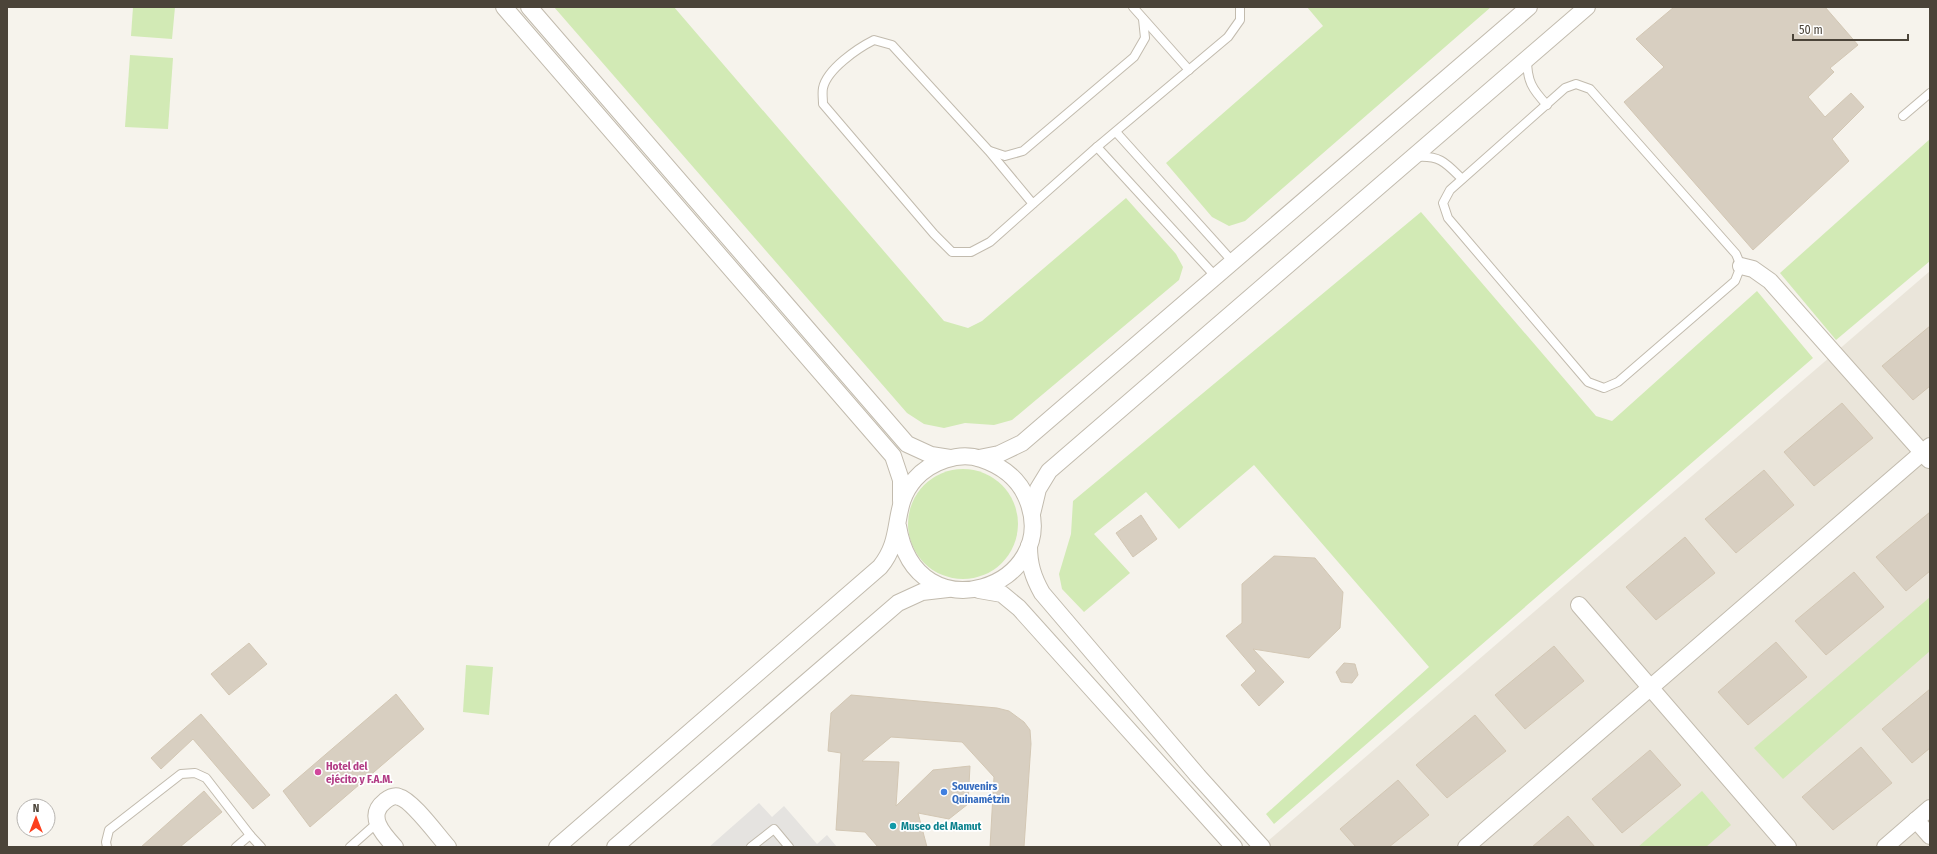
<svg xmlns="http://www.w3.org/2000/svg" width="1937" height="854" font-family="'Fira Sans Condensed',sans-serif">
  <rect width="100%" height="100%" fill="#f6f3ec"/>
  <path fill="#eae5da" d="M1930,271V847H1261Z"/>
  <g fill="#d2eab5">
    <path d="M133,7H175L172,39L131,36Z"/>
    <path d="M554,7H674L944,321L968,328L982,321L1126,198L1176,254L1183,267L1179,280L1012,420L994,425L965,423L944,428L924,424L907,413Z"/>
    <path d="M1307,7H1491L1245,221L1229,226L1212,217L1166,163L1323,26Z"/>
    <path d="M130,55L173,58L168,129L125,127Z"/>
    <path d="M1930,139V261L1836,340L1780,273Z"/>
    <path d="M1421,212L1596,416L1612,421L1757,291L1813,358L1274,824L1266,814L1429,667L1254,465L1179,529L1146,492L1094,534L1130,573L1084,612L1062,589L1059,574L1071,534L1073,501Z"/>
    <circle cx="963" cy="524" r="55"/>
    <path d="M1930,597V651L1783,779L1754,748Z"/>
    <path d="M466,665L493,667L489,715L463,712Z"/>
    <path d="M1702,791L1731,825L1706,847H1638Z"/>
  </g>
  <path fill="#e5e3e0" d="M759,803L772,817L784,806L817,844L827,835L837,847H709Z"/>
  <g fill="#d8cfc1" stroke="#d3c7b4">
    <path d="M1674,7H1825L1858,45L1830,68L1834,72L1808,97L1825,117L1851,93L1864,107L1832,139L1849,161L1753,250L1624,102L1664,67L1636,39Z"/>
    <path d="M1930,326V386L1913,400L1882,366Z"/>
    <path d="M1842,403L1873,438L1814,486L1784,452Z"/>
    <path d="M1764,470L1794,505L1736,553L1705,519Z"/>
    <path d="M1930,512V571L1906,591L1876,557Z"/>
    <path d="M1141,515L1157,539L1133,557L1116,533Z"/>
    <path d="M1685,537L1715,573L1656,620L1626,587Z"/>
    <path d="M1274,556L1315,558L1343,592L1340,628L1309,658L1253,649L1284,682L1259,706L1241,685L1256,671L1226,636L1242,623V584Z"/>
    <path d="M1854,572L1884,607L1826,655L1795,621Z"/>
    <path d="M1776,642L1807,677L1748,725L1718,692Z"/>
    <path d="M249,643L267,664L229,695L211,674Z"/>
    <path d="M1554,646L1584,681L1525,729L1495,695Z"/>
    <path d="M1344,663L1355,664L1358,675L1352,683L1341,682L1336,672Z"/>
    <path d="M1930,689V748L1912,763L1882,729Z"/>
    <path d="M396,694L424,729L310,827L283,791Z"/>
    <path d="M851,695L997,708L1009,711L1024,722L1030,730L1031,744L1024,847H990L994,777L962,742L891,737L862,761L899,762L896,806L933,770L970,766L968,804L949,819L918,813L927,847H878L865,832L836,830L841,753L828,751L831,713Z"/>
    <path d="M201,714L270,795L253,809L193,739L161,769L151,758Z"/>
    <path d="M1475,715L1506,751L1447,798L1416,765Z"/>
    <path d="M1861,747L1892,783L1833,830L1802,797Z"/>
    <path d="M1650,750L1681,785L1622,833L1592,799Z"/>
    <path d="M1398,780L1429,815L1389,847H1356L1340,829Z"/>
    <path d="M204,791L222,812L180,847H141Z"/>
    <path d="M1568,816L1595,847H1532Z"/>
  </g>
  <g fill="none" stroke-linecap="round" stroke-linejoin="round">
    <g stroke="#c2bbae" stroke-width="10">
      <g id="lane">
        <path d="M1133,7L1189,70"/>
        <path d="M1527,59C1527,81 1532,89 1547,105"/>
        <path d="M1576,84L1590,89L1736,254L1741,266L1735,281L1618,382L1604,388L1588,382L1448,218L1443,203L1450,190L1565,88Z"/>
        <path d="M1903,116L1930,93"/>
        <path d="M1116,132L1233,262"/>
        <path d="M1097,147L1216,277"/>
        <path d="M990,151L1005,156L1023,151L1134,57L1145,38L1143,19"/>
        <path d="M1416,157C1440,155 1446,163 1462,179"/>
        <path d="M1033,204L989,151L892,45L874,40C858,48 827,69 823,88C822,93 823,99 823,104L934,234L952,252H971L990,242L1097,147L1228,37L1240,20V7"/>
        <path d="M250,835L261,847"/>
        <path d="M107,847L106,842L109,830L181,774L195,773L206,778L250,835L236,847"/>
        <path d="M350,847L377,823"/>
        <path d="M751,847L774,829L789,847"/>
      </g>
    </g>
    <g stroke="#c2bbae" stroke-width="18">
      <g id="street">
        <path d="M504,7L893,456L901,480V501"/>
        <path d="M529,7L907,444L931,455L950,458"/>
        <path d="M1741,266L1753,269L1770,281L1929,460"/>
        <path d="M979,458L999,454L1022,443L1529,7"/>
        <path d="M1032,514L1038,489L1049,471L1587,7"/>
        <path d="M1029,546C1029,564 1033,577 1042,593L1198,776L1262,847"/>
        <path d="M979,590L1002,594L1019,608L1234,847"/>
        <path d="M1579,605L1788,847"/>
        <path d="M1916,820L1930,836"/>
        <path d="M395,847C383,834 366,816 385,801C389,798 394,795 399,797C412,800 438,836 448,847"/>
        <path d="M557,847L880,567C905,537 890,507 915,479C930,462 959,451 981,459C1002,466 1019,479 1027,499C1063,586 916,638 898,526"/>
        <path d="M615,847L898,603L922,592L948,589"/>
        <path d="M1466,847L1930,446"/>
        <path d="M1885,847L1930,808"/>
      </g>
    </g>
    <use href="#lane" stroke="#fff" stroke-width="8"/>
    <use href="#street" stroke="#fff" stroke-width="16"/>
  </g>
  <circle fill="#d1479c" stroke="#fff" stroke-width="1.5" cx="318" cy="772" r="4"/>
  <circle fill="#3f7fe0" stroke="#fff" stroke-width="1.5" cx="944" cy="792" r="4"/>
  <circle fill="#0f9aa8" stroke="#fff" stroke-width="1.5" cx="893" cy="826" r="4"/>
  <g text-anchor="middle" stroke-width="3.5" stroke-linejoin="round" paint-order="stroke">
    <g font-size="11" font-weight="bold" fill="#b23c85" stroke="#fff" text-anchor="start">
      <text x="326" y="770">Hotel del<tspan x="326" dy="13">ejécito y F.A.M.</tspan></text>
    </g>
    <g font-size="11" font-weight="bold" fill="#366cbe" stroke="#fff" text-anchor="start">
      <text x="952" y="790">Souvenirs<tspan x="952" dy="13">Quinamétzin</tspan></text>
    </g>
    <g font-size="11" font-weight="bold" fill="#0d838f" stroke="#fff" text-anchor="start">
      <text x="901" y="830">Museo del Mamut</text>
    </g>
  </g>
  <rect width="1937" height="854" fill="none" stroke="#4b4439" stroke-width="16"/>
  <g transform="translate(36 818)"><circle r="19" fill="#ffffff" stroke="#b7b4b0"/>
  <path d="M0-3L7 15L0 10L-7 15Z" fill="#fc3f1d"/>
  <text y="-6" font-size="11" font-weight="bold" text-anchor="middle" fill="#4b4439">N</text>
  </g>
  <path d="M1793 34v6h115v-6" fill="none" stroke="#4b4439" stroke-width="2"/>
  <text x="1799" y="34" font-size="12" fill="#4b4439" stroke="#ffffff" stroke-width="3" paint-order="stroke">50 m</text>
</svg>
